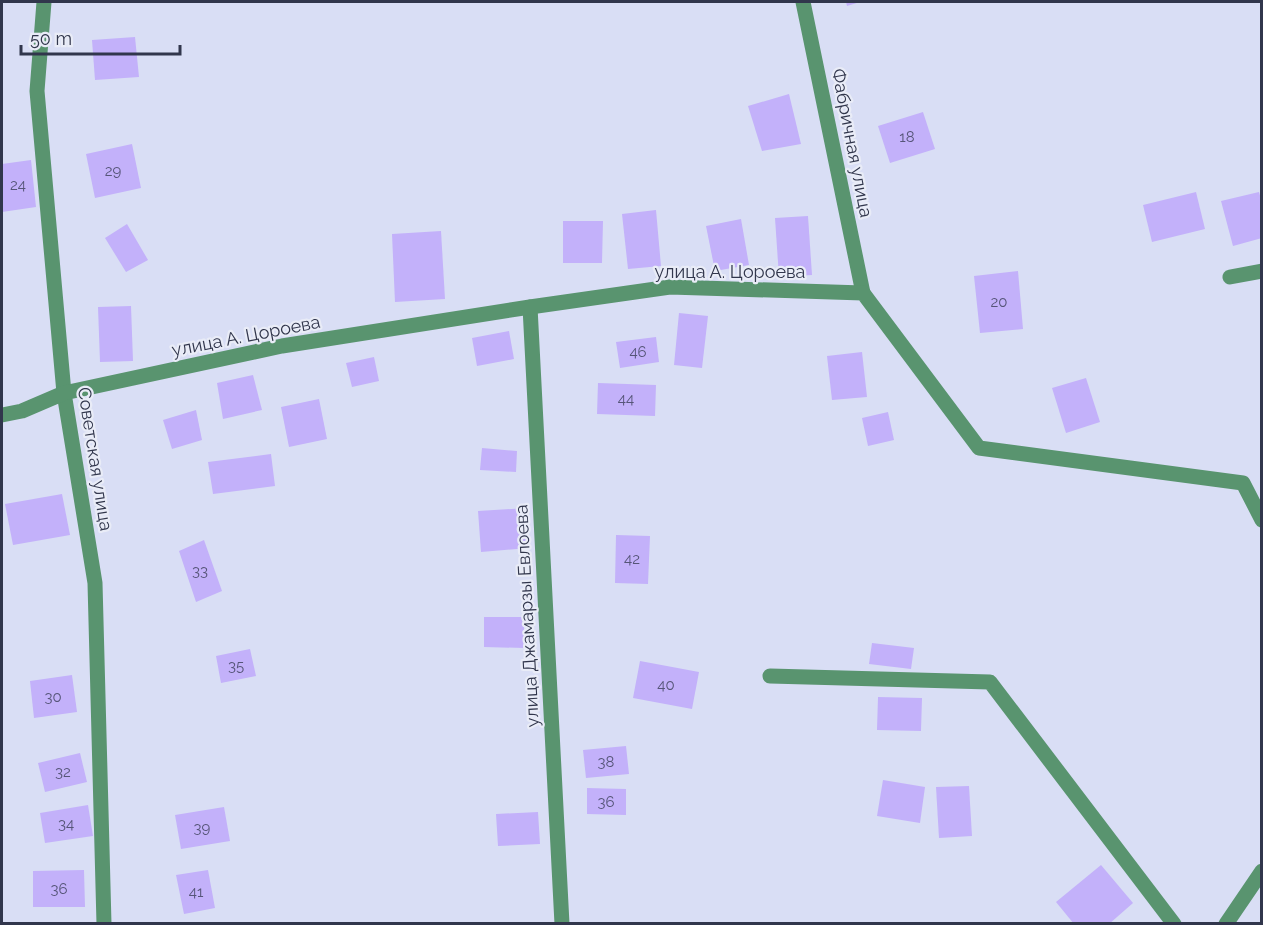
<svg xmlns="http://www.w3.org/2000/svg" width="1263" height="925" font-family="Raleway,sans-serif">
  <rect width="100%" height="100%" fill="#d9def5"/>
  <g fill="#c3b1fa">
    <path d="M846,2H860L847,6Z"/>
    <path d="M135,37L139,77L95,80L92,40Z"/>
    <path d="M789,94L801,144L762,151L748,106Z"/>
    <path d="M923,112L935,149L890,163L878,126Z"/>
    <path d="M132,144L141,188L95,198L86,154Z"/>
    <path d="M31,160L36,207L2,212V164Z"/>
    <path d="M1196,192L1205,229L1152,242L1143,205Z"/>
    <path d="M1259,192L1262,203V238L1233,246L1221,201Z"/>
    <path d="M656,210L661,266L628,269L622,214Z"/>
    <path d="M808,216L812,275L779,277L775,218Z"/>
    <path d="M741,219L749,265L715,271L706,226Z"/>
    <path d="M563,221H603L602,263H563Z"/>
    <path d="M127,224L148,260L126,272L105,238Z"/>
    <path d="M441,231L445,299L395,302L392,234Z"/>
    <path d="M1018,271L1023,329L980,333L974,276Z"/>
    <path d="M131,306L133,361L100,362L98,307Z"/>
    <path d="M679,313L708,316L702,368L674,365Z"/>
    <path d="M509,331L514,359L477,366L472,338Z"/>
    <path d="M656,337L659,362L620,368L616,342Z"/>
    <path d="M862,352L867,397L832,400L827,356Z"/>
    <path d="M374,357L379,381L352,387L346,363Z"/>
    <path d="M253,375L262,410L223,419L217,383Z"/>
    <path d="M1086,378L1100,422L1066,433L1052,388Z"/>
    <path d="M598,383L656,385L655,416L597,414Z"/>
    <path d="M319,399L327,439L289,447L281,407Z"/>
    <path d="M196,410L202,440L172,449L163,420Z"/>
    <path d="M888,412L894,440L868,446L862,418Z"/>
    <path d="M482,448L517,451L516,472L480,470Z"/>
    <path d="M271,454L275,486L213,494L208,462Z"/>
    <path d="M62,494L70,535L13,545L5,504Z"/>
    <path d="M526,508L529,548L481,552L478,511Z"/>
    <path d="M616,535L650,536L648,584L615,583Z"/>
    <path d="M204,540L222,591L196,602L179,551Z"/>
    <path d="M484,617H524V648L484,647Z"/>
    <path d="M872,643L914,648L911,669L869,664Z"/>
    <path d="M250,649L256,676L221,683L216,656Z"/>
    <path d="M640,661L699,672L692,709L633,698Z"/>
    <path d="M72,675L77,712L34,718L30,681Z"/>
    <path d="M878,697L922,698L921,731L877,730Z"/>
    <path d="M626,746L629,774L586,778L583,750Z"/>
    <path d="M80,753L87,782L45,792L38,763Z"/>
    <path d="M883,780L925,787L920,823L877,816Z"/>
    <path d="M969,786L972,836L939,838L936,787Z"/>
    <path d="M587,788L626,789V815L587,814Z"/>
    <path d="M88,805L93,836L45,843L40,813Z"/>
    <path d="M224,807L230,841L181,849L175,815Z"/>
    <path d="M538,812L540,844L498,846L496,814Z"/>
    <path d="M1101,865L1133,903L1109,924H1074L1056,902Z"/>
    <path d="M84,870L85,907H33V871Z"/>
    <path d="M208,870L215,908L184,914L176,875Z"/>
  </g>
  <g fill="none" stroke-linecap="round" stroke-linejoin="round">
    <g stroke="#59946f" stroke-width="15">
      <path d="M44,2L37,91L64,393L95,583L104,924"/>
      <path d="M803,2L863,293"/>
      <path d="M1230,277L1262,271"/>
      <path d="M530,307L562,924"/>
      <path d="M2,415L22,411L64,393L282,346L530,307L670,287L863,293L979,448L1243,483L1262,520"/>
      <path d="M770,676L990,682L1174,924"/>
      <path d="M1226,924L1262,871"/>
    </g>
  </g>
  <g text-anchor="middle" stroke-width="4.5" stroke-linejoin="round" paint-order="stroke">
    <g font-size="15" fill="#565578">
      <text x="907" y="142">18</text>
      <text x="113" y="176">29</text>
      <text x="18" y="190">24</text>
      <text x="999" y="307">20</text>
      <text x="638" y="357">46</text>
      <text x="626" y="404">44</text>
      <text x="632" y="564">42</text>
      <text x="200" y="576">33</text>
      <text x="236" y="671">35</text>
      <text x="666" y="690">40</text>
      <text x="53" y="702">30</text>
      <text x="606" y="767">38</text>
      <text x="63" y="777">32</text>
      <text x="606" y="807">36</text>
      <text x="66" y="829">34</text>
      <text x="202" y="833">39</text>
      <text x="59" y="894">36</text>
      <text x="196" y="897">41</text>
    </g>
    <g font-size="18" fill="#31364c" stroke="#e9ecf7">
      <text transform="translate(852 143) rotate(79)" y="6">Фабричная улица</text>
      <text x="730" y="278">улица А. Цороева</text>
      <text transform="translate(246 336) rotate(-11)" y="6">улица А. Цороева</text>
      <text transform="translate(95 459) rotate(81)" y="6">Советская улица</text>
      <text transform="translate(527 616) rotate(-93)" y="6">улица Джамарзы Евлоева</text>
    </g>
  </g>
  <rect width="1263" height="925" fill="none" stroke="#31364c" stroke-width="6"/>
  <path d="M21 45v9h159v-9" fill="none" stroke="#31364c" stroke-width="3"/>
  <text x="30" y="45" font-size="18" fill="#31364c" stroke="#e9ecf7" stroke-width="4.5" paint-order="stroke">50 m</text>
</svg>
